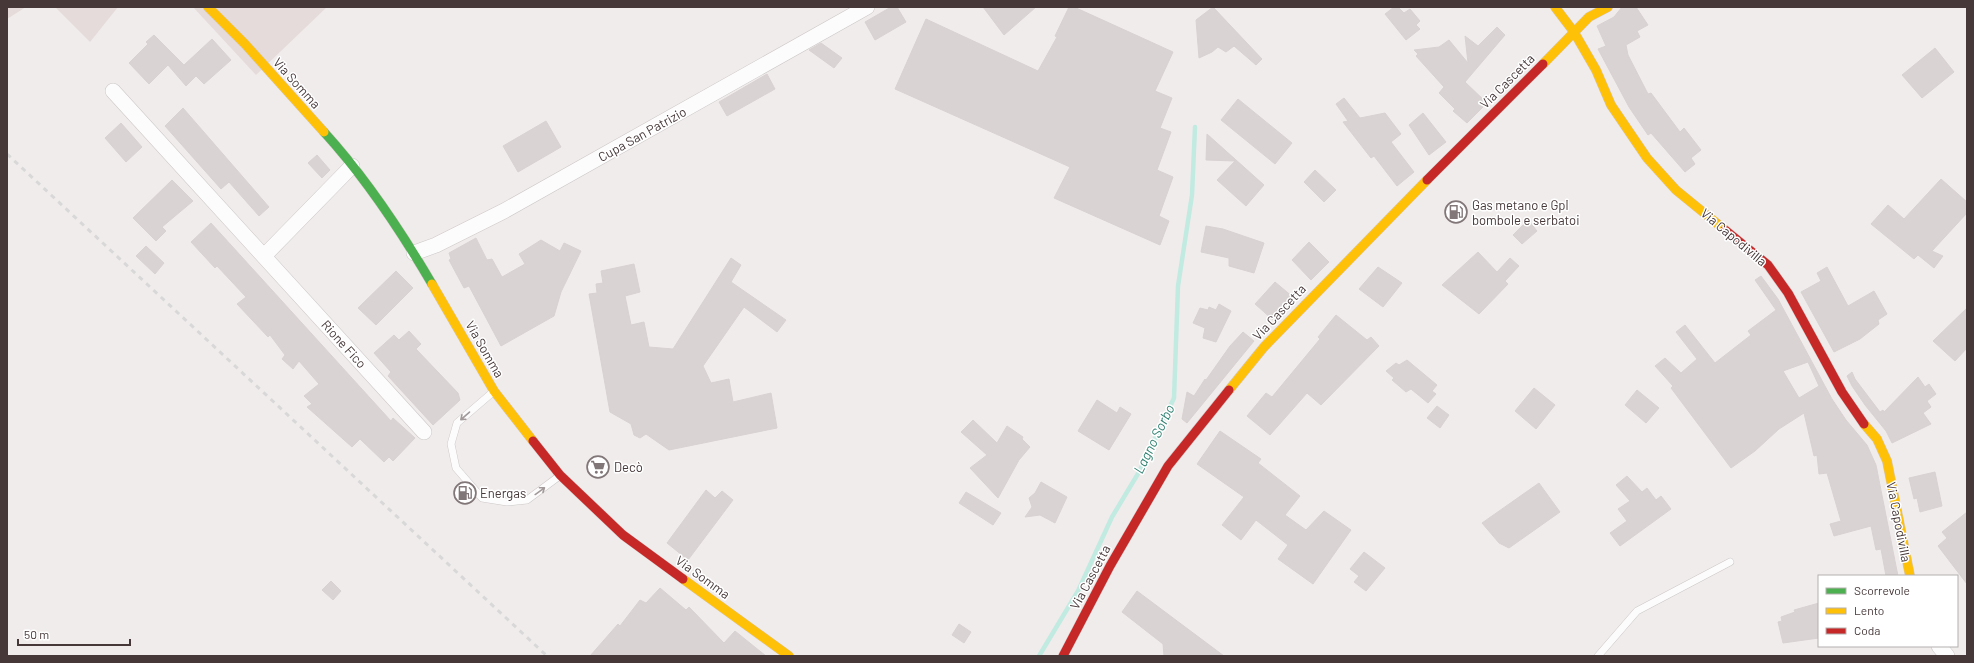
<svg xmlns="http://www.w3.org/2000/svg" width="1974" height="663" font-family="Barlow,sans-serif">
  <rect width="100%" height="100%" fill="#f1ecec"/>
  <g fill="#e4dbda">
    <path d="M7,7H26L7,19Z"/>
    <path d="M55,7H118L90,42Z"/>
    <path d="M193,7H327L256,75Z"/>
  </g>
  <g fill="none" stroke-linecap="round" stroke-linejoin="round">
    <path stroke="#c1eae1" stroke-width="4.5" d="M1039,656L1078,591L1112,517L1139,472L1174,398L1178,286L1192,195L1195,127"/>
  </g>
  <g fill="#d9d3d3" stroke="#d9d2d2" fill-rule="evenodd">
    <path d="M891,7H897L906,22L875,40L865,22Z"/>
    <path d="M983,7H1036L1004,35Z"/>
    <path d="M1069,7H1074L1173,52L1155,91L1172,98L1160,128L1171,132L1157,170L1173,177L1159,216L1169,221L1160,245L1054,198L1070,167L895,89L926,19L1038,71L1057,37L1055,36Z"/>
    <path d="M1213,7L1262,59L1256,65L1234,46L1226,52L1218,47L1212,52L1199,58L1196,20Z"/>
    <path d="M1394,7H1398L1404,13L1410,9L1420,21L1416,25L1420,29L1406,40L1385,14Z"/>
    <path d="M1622,7H1636L1648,25L1637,31L1640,37L1626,45L1628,55L1648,94L1651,93L1680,132L1684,128L1701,150L1691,158L1695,164L1685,172L1651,133L1648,135L1629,107L1598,49L1606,46L1597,26L1614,17Z"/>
    <path d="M1497,27L1505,35L1465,82L1487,103L1467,123L1453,111L1455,109L1439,93L1444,87L1416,56L1418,54L1414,50L1439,47L1449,40L1468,63L1465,36L1478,46Z"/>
    <path d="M154,35L184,65L212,39L231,60L204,84L196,76L186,86L168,65L149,84L129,63L148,44L146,42Z"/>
    <path d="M821,43L842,58L834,68L809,50Z"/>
    <path d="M1935,48L1954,72L1922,98L1902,75Z"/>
    <path d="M767,74L775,89L727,116L719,102Z"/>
    <path d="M1344,98L1360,118L1385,113L1401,134L1391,142L1414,172L1397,186L1374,156L1371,158L1343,122L1348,121L1336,104Z"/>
    <path d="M1238,99L1292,143L1275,164L1221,120Z"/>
    <path d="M183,108L269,207L259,216L229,182L221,189L165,126Z"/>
    <path d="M1423,113L1446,142L1429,155L1409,125Z"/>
    <path d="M546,121L561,147L518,172L503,146Z"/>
    <path d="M121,123L142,147L126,162L105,138Z"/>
    <path d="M1207,134L1264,185L1246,206L1217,180L1235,161L1206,160Z"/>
    <path d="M317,155L330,170L322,178L308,163Z"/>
    <path d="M1315,170L1336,190L1324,202L1304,182Z"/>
    <path d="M1941,179L1967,202V213L1932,251L1943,256L1934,268L1918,255L1914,259L1871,224L1888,205L1904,219Z"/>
    <path d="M172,180L193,201L162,227L166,231L156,241L133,218Z"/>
    <path d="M1528,220L1537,231L1522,244L1513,235Z"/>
    <path d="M211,223L391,421L393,418L415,438L393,461L389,457L384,462L360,439L352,447L307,407L312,404L304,396L319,384L299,361L293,369L282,359L285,355L270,335L268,337L237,304L246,297L217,266L215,268L191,242Z"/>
    <path d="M1206,226L1223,229L1264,243L1254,273L1229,266V258L1201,252Z"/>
    <path d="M476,238L487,260L492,259L502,277L525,264L519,254L541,240L560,251L564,243L581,251L561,292L554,316L501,346L469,286L464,288L449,260L451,259L449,253Z"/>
    <path d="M1309,242L1329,262L1311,280L1292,260Z"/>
    <path d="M146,246L164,263L155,274L136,256Z"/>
    <path d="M1478,252L1497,272L1510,258L1519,266L1505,281L1508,284L1479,314L1442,285Z"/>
    <path d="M731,258L741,265L731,282L786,320L777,332L744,307L703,366L711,383L729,379L733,402L771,393L777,428L669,450L646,434L640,438L634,435L631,424L610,412L589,294L597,293L596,284L603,283L601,271L634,264L640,292L625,296L631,325L644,322L649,347L673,349Z"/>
    <path d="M1378,267L1402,283L1383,307L1359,289Z"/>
    <path d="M1827,267L1848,306L1874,291L1887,314L1878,320L1879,324L1860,339L1834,352L1801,292L1821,281L1817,273Z"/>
    <path d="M396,271L413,288L376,325L358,308Z"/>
    <path d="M1761,276L1778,299L1832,399L1846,420L1867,445L1876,465L1898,576H1886L1881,549L1876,550L1871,526L1834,536L1830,524L1841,521L1827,473L1819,474L1817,455L1814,456L1804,413L1779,429L1755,451L1731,468L1671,388L1673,386L1655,366L1665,358L1681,373L1697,359L1676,332L1685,325L1715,363L1751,335L1748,331L1776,310L1755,280ZM1808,362L1819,386L1799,398L1783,371Z"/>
    <path d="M1275,282L1293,297L1273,320L1255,304Z"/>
    <path d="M1219,304L1231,311L1216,342L1203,338L1205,328L1193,323L1200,308L1208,310L1209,307L1216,310Z"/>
    <path d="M1967,308V348L1955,361L1933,341Z"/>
    <path d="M1336,315L1367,340L1371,337L1379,346L1321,405L1307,393L1270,435L1247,416L1266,393L1272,397L1320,339L1318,337Z"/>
    <path d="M409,331L421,344L416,349L458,393L460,400L433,425L388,376L391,372L374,353L394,335L399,340Z"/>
    <path d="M1243,332L1254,341L1187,423L1182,419L1187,392L1194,396L1205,379L1206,380L1230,346Z"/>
    <path d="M1407,360L1437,385L1432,391L1436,394L1428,403L1411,389L1406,392L1392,380L1394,378L1386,371L1396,363L1399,365Z"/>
    <path d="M1852,372L1855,379L1880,412L1883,410L1884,412L1918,377L1925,387L1929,384L1936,394L1927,401L1931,407L1923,413L1931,424L1892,443L1886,431L1865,405L1852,386L1847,376Z"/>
    <path d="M1534,388L1555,405L1536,429L1515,411Z"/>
    <path d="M1637,390L1659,408L1646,423L1625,405Z"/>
    <path d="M1097,400L1117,413L1120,407L1131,414L1109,450L1078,431Z"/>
    <path d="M1437,406L1449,415L1440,428L1427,418Z"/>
    <path d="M973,420L997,443L1007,426L1023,437L1022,439L1030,447L1019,460L998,498L970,468L987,455L961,432Z"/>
    <path d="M1220,431L1261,459L1258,463L1300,496L1285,515L1306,530L1324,511L1351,530L1313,584L1278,559L1288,545L1256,520L1241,540L1222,525L1244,497L1197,464Z"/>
    <path d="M1935,472L1942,506L1920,512L1917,498L1914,499L1909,478Z"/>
    <path d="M1627,476L1642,492L1647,488L1656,500L1661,496L1671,509L1620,546L1610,533L1627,521L1618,509L1630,501L1616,485Z"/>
    <path d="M1041,482L1067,497L1055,523L1040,515L1025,517L1032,507L1029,498L1035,493Z"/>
    <path d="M1539,483L1560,512L1509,548L1499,543L1482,523Z"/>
    <path d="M706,490L715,498L722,491L733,500L688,560L667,543Z"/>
    <path d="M966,492L1001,513L993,525L959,503Z"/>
    <path d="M1967,512V584L1938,546L1947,538L1942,532Z"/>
    <path d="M1364,552L1385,568L1366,591L1354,582L1359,576L1350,569Z"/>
    <path d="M331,581L341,591L333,600L322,590Z"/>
    <path d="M660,588L686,610L689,607L724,643L735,631L766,656H590L618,624L620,626L640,600L646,603Z"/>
    <path d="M1137,591L1224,656H1164L1163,644L1122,612Z"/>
    <path d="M1819,603V638L1783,643L1778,622L1782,621L1781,617L1795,612L1794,610Z"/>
    <path d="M959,624L971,632L964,643L952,635Z"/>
  </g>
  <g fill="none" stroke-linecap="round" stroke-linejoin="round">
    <g stroke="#cdc8c8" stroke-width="8">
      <g id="lane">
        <path d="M493,392L457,423L451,444L456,468L482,498L507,502L527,500L558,477"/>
        <path d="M1598,656L1637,611L1730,562"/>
      </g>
    </g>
    <g stroke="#cdc8c8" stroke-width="16">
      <g id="street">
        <path d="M113,91L424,432"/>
        <path d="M414,253L436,245L504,211L867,7"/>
        <path d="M264,256L352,166"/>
        <path d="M1939,646L1947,656"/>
      </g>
    </g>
    <g stroke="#d2c8c7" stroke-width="10">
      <path id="fast" d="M324,132C365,177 401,231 432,284"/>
    </g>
    <g stroke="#d2c8c7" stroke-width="10">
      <g id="slow">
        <path d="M208,7L245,44L324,132"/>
        <path d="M1555,7L1574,32L1596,70L1611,105L1647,158L1676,190L1725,230"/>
        <path d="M1543,64L1589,17L1608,7"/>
        <path d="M432,284L494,391L533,441"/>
        <path d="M1229,390L1264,347L1427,180"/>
        <path d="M1864,424L1877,439L1887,461L1910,576"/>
        <path d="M683,579L789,656"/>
      </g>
    </g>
    <g stroke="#d2c8c7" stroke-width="10">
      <g id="jam">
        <path d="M1427,180L1543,64"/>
        <path d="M1725,230L1768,265L1788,293L1842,392L1864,424"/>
        <path d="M533,441L560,475L623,535L683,579"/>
        <path d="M1063,656L1110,566L1168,466L1229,390"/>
      </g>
    </g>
    <use href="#lane" stroke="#fdfcfc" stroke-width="7"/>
    <use href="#street" stroke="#fdfcfc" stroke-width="15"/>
    <use href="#fast" stroke="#4caf50" stroke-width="9"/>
    <use href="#slow" stroke="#ffc107" stroke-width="9"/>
    <use href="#jam" stroke="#c62828" stroke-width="9"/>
    <path stroke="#d9d8d8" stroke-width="3" stroke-dasharray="5 5" stroke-linecap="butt" d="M7,154L547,656"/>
  </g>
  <defs><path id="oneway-shaft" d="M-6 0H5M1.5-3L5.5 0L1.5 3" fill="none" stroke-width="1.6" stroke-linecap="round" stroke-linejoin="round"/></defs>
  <g stroke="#a29a9a">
    <use href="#oneway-shaft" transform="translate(465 416) rotate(139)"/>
    <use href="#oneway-shaft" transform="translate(540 491) rotate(-36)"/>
  </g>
  <defs>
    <g id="fuel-ring" transform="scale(1.15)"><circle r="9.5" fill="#fff" stroke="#827778" stroke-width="1.5"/><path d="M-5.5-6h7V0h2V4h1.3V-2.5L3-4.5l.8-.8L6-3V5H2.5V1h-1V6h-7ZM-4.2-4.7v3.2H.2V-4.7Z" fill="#827778"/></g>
    <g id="supermarket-ring" transform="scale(1.15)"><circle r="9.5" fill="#fff" stroke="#827778" stroke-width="1.5"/><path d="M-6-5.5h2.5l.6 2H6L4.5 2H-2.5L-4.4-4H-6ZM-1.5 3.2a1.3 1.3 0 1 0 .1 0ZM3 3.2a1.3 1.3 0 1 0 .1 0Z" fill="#827778"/></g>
  </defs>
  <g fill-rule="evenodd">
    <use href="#fuel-ring" x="1456" y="212"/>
    <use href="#supermarket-ring" x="598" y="467"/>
    <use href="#fuel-ring" x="465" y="493"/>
  </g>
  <g text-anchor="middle" stroke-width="3" stroke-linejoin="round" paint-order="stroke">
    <g font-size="13" fill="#463839" stroke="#fff">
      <text transform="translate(1507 81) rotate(-45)" y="5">Via Cascetta</text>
      <text transform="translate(297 83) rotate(48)" y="5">Via Somma</text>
      <text transform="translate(642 134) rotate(-29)" y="5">Cupa San Patrizio</text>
      <text transform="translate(1734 237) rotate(40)" y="5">Via Capodivilla</text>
      <text transform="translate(1279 312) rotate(-47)" y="5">Via Cascetta</text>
      <text transform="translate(344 344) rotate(48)" y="5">Rione Fico</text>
      <text transform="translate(485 349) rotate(60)" y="5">Via Somma</text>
      <text transform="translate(1899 522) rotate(79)" y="5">Via Capodivilla</text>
      <text transform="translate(703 577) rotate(36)" y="5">Via Somma</text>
      <text transform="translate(1090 577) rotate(-62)" y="5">Via Cascetta</text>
    </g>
    <g font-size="13" fill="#463839" stroke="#fff" text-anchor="start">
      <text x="1472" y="210">Gas metano e Gpl<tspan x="1472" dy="15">bombole e serbatoi</tspan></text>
      <text x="614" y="472">Decò</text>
      <text x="480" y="498">Energas</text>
    </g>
    <g font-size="14" font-style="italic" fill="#318272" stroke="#fff">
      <text transform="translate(1154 439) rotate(-64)" y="5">Lagno Sorbo</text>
    </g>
  </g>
  <rect width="1974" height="663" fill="none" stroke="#463839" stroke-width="16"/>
  <rect x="1818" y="575" width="140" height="72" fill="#ffffff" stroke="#b5afb0"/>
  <rect x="1826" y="588" width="20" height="6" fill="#4caf50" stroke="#b5afb0"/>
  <text x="1854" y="595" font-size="12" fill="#463839">Scorrevole</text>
  <rect x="1826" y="608" width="20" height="6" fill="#ffc107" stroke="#b5afb0"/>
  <text x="1854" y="615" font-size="12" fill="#463839">Lento</text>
  <rect x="1826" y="628" width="20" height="6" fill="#c62828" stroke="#b5afb0"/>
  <text x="1854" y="635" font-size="12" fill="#463839">Coda</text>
  <path d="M18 639v6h112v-6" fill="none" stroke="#463839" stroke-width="2"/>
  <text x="24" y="639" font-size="12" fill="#463839" stroke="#ffffff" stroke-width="3" paint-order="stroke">50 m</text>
</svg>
